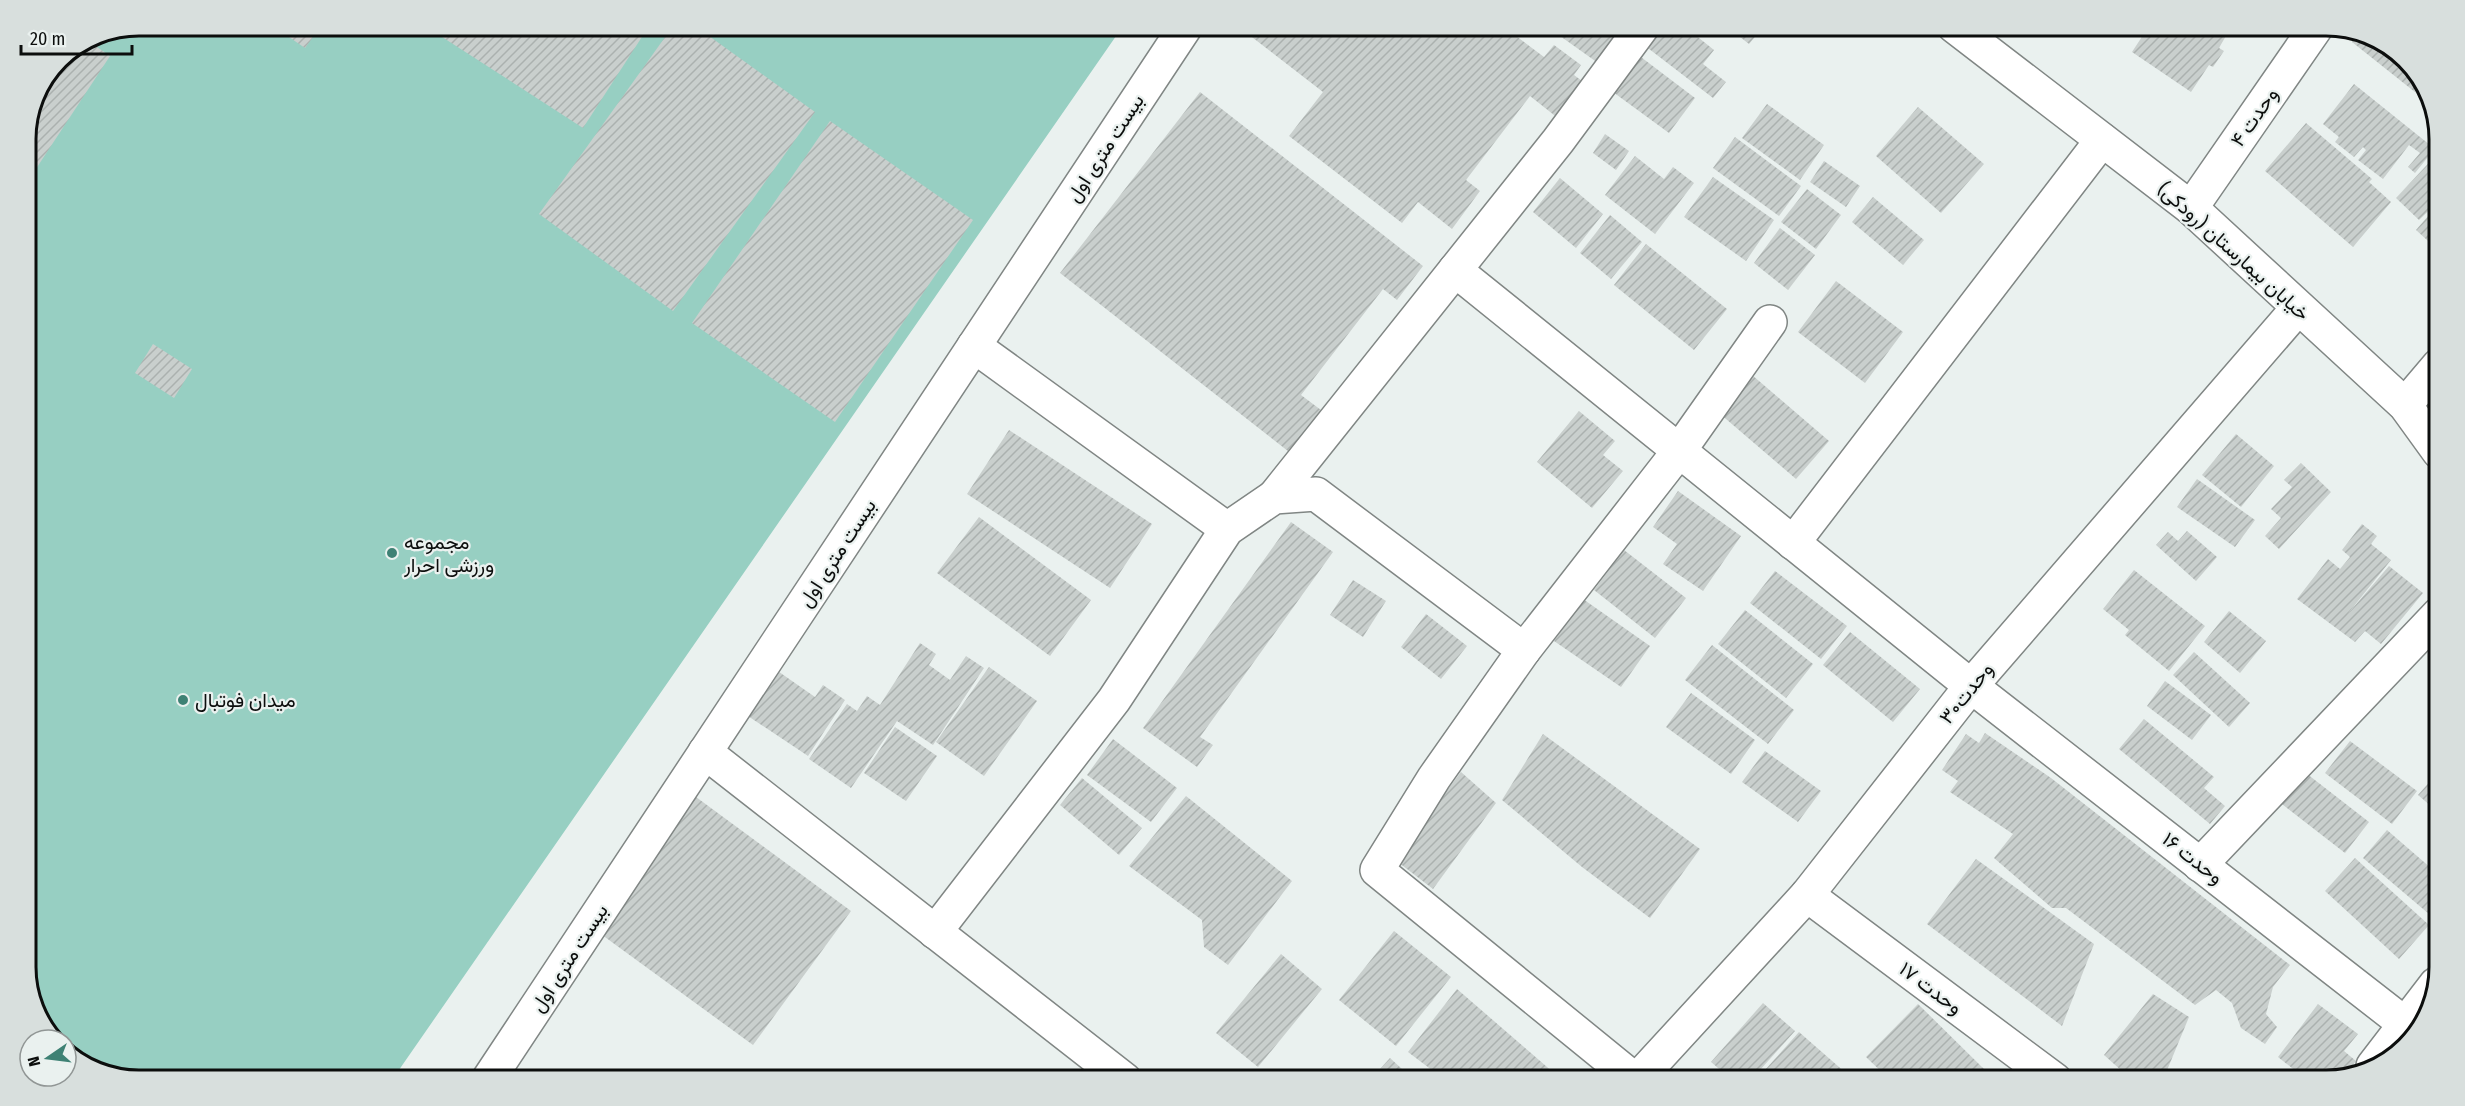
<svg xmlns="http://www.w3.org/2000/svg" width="2465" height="1106" font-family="'Fira Sans Condensed',Vazirmatn,sans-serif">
  <defs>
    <pattern id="building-hatch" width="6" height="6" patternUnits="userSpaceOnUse" patternTransform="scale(1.5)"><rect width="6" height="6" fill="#c9cfcd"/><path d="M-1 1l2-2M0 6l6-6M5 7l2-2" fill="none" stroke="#abb1af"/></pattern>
  </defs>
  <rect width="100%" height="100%" fill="#eaf1ef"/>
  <path fill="#97cfc2" d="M139,26H1123L392,1080H139L95,1072L66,1049V1040H54L49,1036L26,974V132L59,59L96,34Z"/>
  <g fill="url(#building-hatch)">
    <path d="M273,26H321L305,48Z"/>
    <path d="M425,26H649L583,128Z"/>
    <path d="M673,26H695L815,112L673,311L539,214Z"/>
    <path d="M1248,26H1503L1544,57L1554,45L1581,65L1574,75L1586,84L1559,119L1530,96L1466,180L1480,191L1452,229L1418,202L1402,223L1289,136L1323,92L1244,31Z"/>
    <path d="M1546,26H1625L1598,63Z"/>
    <path d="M1653,26H1684L1714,50L1703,64L1726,82L1713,98L1640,42Z"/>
    <path d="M1726,26H1764L1749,44Z"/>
    <path d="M2149,26H2215L2227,34L2219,48L2224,51L2213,67L2209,65L2191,92L2132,52Z"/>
    <path d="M2359,32L2370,34L2420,76L2430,104L2352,42Z"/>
    <path d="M87,40L110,56L26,184V132L59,59Z"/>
    <path d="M1629,48L1695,98L1669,133L1602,84Z"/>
    <path d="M2354,84L2430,145L2428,157L2415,173L2408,167L2420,153L2409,145L2383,179L2358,160L2366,150L2363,147L2354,157L2335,142L2339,137L2323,124Z"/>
    <path d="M1200,92L1423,266L1397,300L1383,289L1301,395L1325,413L1293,455L1060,273Z"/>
    <path d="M1767,104L1824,145L1800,180L1742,138Z"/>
    <path d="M1918,107L1984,164L1941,213L1876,156Z"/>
    <path d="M830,121L973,220L835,422L692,323Z"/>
    <path d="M2306,123L2372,179L2369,182L2391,202L2353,247L2265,171Z"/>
    <path d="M1605,134L1629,151L1616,170L1593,153Z"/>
    <path d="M1735,137L1801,186L1779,216L1713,168Z"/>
    <path d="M2439,152V201L2419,220L2396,198Z"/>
    <path d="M1635,156L1664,179L1673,167L1694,183L1655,234L1605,195Z"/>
    <path d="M1824,161L1860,186L1846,207L1810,182Z"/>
    <path d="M1713,177L1774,220L1746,261L1684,217Z"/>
    <path d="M1560,178L1603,214L1576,248L1533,212Z"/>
    <path d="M1807,189L1841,215L1816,249L1781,222Z"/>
    <path d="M1873,197L1924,240L1903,265L1852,222Z"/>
    <path d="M2435,208L2439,212V251L2416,230Z"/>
    <path d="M1610,215L1642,242L1611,279L1580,253Z"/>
    <path d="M1780,228L1815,255L1788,290L1754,263Z"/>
    <path d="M1646,244L1727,309L1694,350L1614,285Z"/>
    <path d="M1836,281L1903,332L1865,383L1798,332Z"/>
    <path d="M153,344L192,369L174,398L135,373Z"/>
    <path d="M1752,375L1829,441L1796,479L1719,413Z"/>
    <path d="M1579,411L1615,441L1603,455L1623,471L1592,508L1537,462Z"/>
    <path d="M1009,430L1152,524L1110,588L967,494Z"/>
    <path d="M2236,434L2274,466L2241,507L2202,475Z"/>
    <path d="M2301,463L2331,492L2279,549L2265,536L2281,518L2271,509L2292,487L2284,480Z"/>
    <path d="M2197,479L2255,520L2235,547L2177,507Z"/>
    <path d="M1678,491L1741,536L1703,591L1663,564L1677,544L1653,527Z"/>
    <path d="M979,517L1091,600L1050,656L937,573Z"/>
    <path d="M1291,522L1333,552L1200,737L1213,745L1197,767L1143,728Z"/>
    <path d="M2362,524L2377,536L2371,544L2391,560L2346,616L2389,566L2423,593L2381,644L2365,631L2355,642L2297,599L2328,559L2340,569L2350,557L2342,550Z"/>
    <path d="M2187,531L2217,557L2196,581L2156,545L2168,532L2178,541Z"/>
    <path d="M1624,550L1686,598L1655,638L1594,590Z"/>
    <path d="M2134,570L2205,626L2169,671L2125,635L2129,630L2103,609Z"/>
    <path d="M1775,571L1847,626L1821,659L1750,603Z"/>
    <path d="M1353,580L1386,601L1363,637L1330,615Z"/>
    <path d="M1583,599L1650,646L1621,687L1554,641Z"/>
    <path d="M1745,610L1813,664L1786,698L1718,644Z"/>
    <path d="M2229,611L2266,641L2240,673L2204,642Z"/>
    <path d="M1426,614L1467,646L1441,679L1401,647Z"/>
    <path d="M1850,632L1920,689L1893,722L1823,665Z"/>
    <path d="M920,643L936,654L929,665L950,680L966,656L984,668L933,745L897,721L851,788L809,759L847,704L857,711L867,696L880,705Z"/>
    <path d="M1712,645L1794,710L1768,744L1685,680Z"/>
    <path d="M2194,652L2250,703L2229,727L2173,675Z"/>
    <path d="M772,667L815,697L823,685L845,700L808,756L742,712Z"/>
    <path d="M989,667L1037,701L984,776L936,742Z"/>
    <path d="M2165,681L2211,715L2192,740L2147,706Z"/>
    <path d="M1691,693L1755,740L1731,774L1666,727Z"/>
    <path d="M2144,719L2214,777L2204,788L2225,806L2210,824L2119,749Z"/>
    <path d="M895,727L937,756L906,801L864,773Z"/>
    <path d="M1985,733L2051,778L2290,965L2273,987L2266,1014L2277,1027L2265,1044L2241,1028L2232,1003L2216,990L2195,1005L2066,908H2052L1994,858L2013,834L1950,792L1958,781L1942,770L1966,734L1979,743Z"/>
    <path d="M1543,734L1700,849L1650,918L1582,867L1502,800Z"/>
    <path d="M1113,739L1177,788L1151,822L1087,775Z"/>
    <path d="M2350,741L2417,791L2392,824L2325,773Z"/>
    <path d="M1765,751L1821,791L1798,822L1742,782Z"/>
    <path d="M2302,770L2369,822L2345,853L2278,801Z"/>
    <path d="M2439,771V813L2418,795Z"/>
    <path d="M1461,772L1496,803L1433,889L1394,859Z"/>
    <path d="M1082,778L1142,828L1119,855L1060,805Z"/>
    <path d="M1186,796L1292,881L1228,965L1204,947L1202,920L1129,866Z"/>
    <path d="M696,797L851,911L753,1045L598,932Z"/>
    <path d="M2387,830L2439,875V902L2429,914L2363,858Z"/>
    <path d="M2355,858L2429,925L2399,959L2325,891Z"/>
    <path d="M1976,859L2094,944L2062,1026L1927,924Z"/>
    <path d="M1394,931L1451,977L1396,1046L1339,1000Z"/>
    <path d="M1281,954L1322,989L1258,1067L1216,1033Z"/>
    <path d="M1457,989L1562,1080H1445L1408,1052Z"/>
    <path d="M2153,994L2189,1017L2163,1080H2132L2104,1055Z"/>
    <path d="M1763,1003L1795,1031L1751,1080H1732L1711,1062Z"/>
    <path d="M1918,1004L1984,1069L1973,1080H1890L1866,1057Z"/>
    <path d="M2318,1004L2358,1034L2344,1051L2356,1061L2346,1074L2326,1080H2307L2278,1057Z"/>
    <path d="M1799,1032L1847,1074L1841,1080H1756Z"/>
    <path d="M1390,1058L1414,1080H1370Z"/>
  </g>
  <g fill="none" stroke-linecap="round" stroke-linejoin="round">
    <g stroke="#808684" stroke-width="36">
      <g id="minor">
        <path d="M1954,26L2191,208L2405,405L2439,452"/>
        <path d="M2191,208L2317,26"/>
        <path d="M1455,270L1971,686L2414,1031"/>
        <path d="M974,346L1227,529"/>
        <path d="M2405,405L2439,365"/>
        <path d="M1274,497L1558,141L1643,26"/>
        <path d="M1793,543L2102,140"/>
        <path d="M1524,650L1679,451L1770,322"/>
        <path d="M705,752L1125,1080"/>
        <path d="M2200,865L2439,614"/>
        <path d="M1807,895L2055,1080"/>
        <path d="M935,932L1114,700L1227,529L1274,497L1316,494L1524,650L1434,778L1377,870L1635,1080"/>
        <path d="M2373,1066L2436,984"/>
        <path d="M488,1080L1186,26"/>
        <path d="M1637,1080L1807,895L1971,686L2298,308"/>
      </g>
    </g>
    <use href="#minor" stroke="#fff" stroke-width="33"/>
  </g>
  <g fill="#3e8174" stroke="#eaf1ef" stroke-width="2">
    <circle cx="392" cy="553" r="6"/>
    <circle cx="183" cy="700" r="6"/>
  </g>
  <g text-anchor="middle" stroke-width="4.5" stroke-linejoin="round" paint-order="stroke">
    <g font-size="20" fill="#0c0e0d" stroke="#eaf1ef">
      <text transform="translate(2254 117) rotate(-55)" y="7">وحدت ۴</text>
      <text transform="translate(1105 148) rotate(-57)" y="7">بیست متری اول</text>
      <text transform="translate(2234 251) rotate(42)" y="7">خیابان بیمارستان (رودکی)</text>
      <text transform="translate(837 553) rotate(-57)" y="7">بیست متری اول</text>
      <text transform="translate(1966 693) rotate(-51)" y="7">وحدت۳۰</text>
      <text transform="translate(2193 858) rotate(38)" y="7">وحدت ۱۶</text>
      <text transform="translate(569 958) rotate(-57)" y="7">بیست متری اول</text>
      <text transform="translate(1931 988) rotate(37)" y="7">وحدت ۱۷</text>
    </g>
    <g font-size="20" fill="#0c0e0d" stroke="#eaf1ef" text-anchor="start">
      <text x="404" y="549">مجموعه<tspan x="404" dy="23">ورزشی احرار</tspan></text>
      <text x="195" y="707">میدان فوتبال</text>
    </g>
  </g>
  <path d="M0 0H2465V1106H0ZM139 36H2326A103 103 0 0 1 2429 139V967A103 103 0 0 1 2326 1070H139A103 103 0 0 1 36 967V139A103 103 0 0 1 139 36Z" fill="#d8dfdd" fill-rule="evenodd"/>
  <path fill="none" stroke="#0c0e0d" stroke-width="3" d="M139 36H2326A103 103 0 0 1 2429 139V967A103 103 0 0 1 2326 1070H139A103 103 0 0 1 36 967V139A103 103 0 0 1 139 36Z"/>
  <g transform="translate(48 1058) rotate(256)"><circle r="28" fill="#eaf1ef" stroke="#919695" stroke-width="1.5"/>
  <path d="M0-4.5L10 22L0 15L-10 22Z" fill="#3e8174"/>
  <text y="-9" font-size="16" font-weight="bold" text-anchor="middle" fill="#0c0e0d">N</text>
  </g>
  <path d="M21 45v9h111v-9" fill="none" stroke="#0c0e0d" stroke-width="3"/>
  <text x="30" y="45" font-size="18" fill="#0c0e0d" stroke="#eaf1ef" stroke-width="4.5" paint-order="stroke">20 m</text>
</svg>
